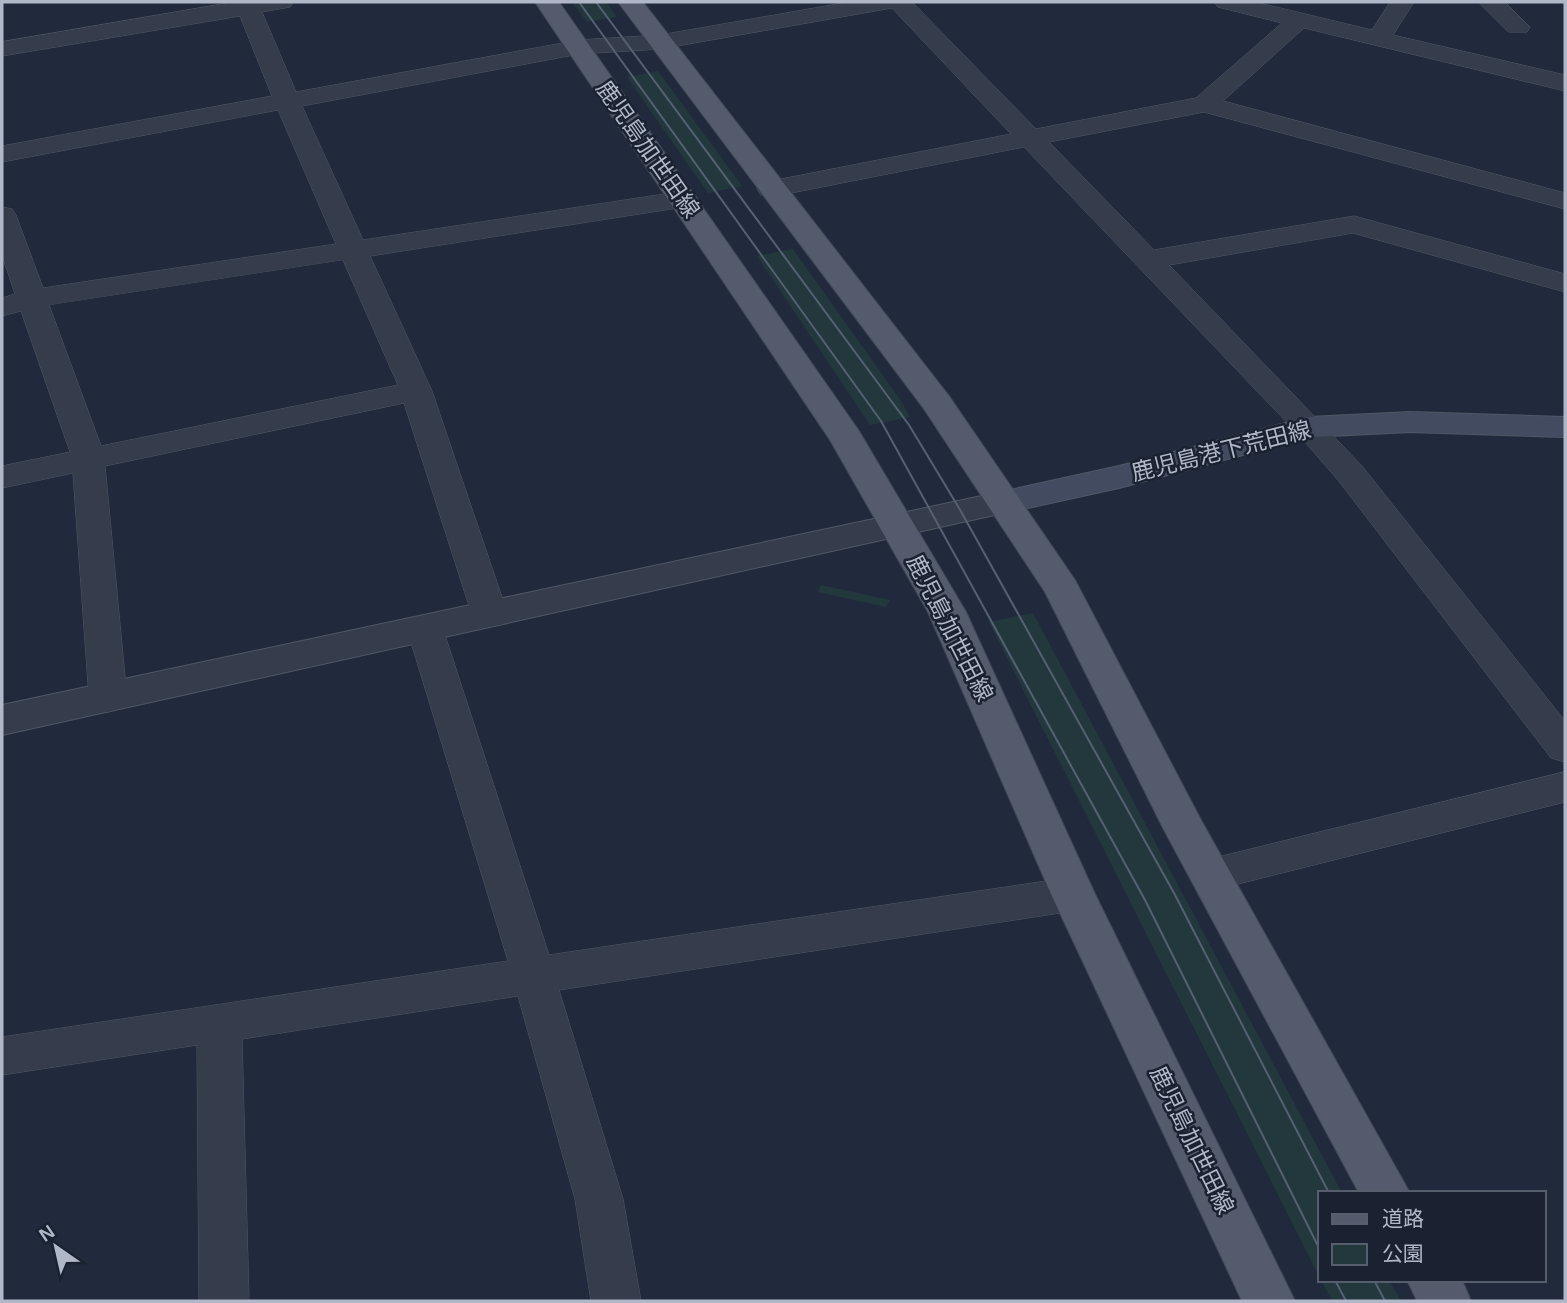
<svg xmlns="http://www.w3.org/2000/svg" width="1567" height="1303" font-family="Helvetica,'Noto Sans JP',sans-serif">
  <rect width="100%" height="100%" fill="#212a3c"/>
  <g fill="#23383d">
    <path d="M572,2H606L617,17L587,22Z"/>
    <path d="M658,71L742,186L708,193L627,77Z"/>
    <path d="M793,249L901,401L910,417L870,425L757,256Z"/>
    <path d="M821,585L890,600L886,607L818,592Z"/>
    <path d="M1033,613L1342,1193H1320V1278L989,622Z"/>
    <path d="M1321,1280H1389L1401,1301H1332Z"/>
  </g>
  <g fill="none" stroke-linecap="round" stroke-linejoin="round">
    <g stroke="#505767" stroke-width="1">
      <g id="minor">
        <path d="M234,2H294L290,7L262,12L296,92L579,40L660,35L849,2H912L1036,129L1196,98L1282,23L1218,7L1214,2H1255L1372,30L1390,2H1414L1393,35L1565,75V91L1304,28L1223,101L1565,193V209L1204,112L1049,142L1154,250L1354,216L1565,274V292L1353,233L1169,265L1362,466L1565,721V762L1551,758L1338,480L1298,434L1024,147L771,197L761,195L757,189L761,183L771,181L1011,134L892,8L660,49L579,54L302,106L363,240L684,191L694,193L698,199L694,205L684,207L370,256L432,391L508,615L503,624L490,627L477,624L472,615L404,403L105,466L127,698L121,708L108,712L95,708L89,698L73,473L2,488V466L70,452L21,311L2,316V298L15,294L2,255V207L12,209L16,215L43,288L336,244L278,110L2,162V146L272,96L240,16L2,56V42ZM343,260L398,385L101,446L49,305Z"/>
        <path d="M1479,2H1505L1530,27L1527,32H1509Z"/>
        <path d="M425,616L438,620L443,629L549,955L1073,877L1088,882L1094,894L1088,906L1073,911L559,990L623,1199L641,1301H591L575,1199L518,996L242,1039L249,1301H199L197,1045L2,1075V1037L508,961L407,629L412,620Z"/>
        <path d="M1565,772V802L1210,891L1195,887L1189,875L1195,863L1210,859Z"/>
      </g>
    </g>
    <g stroke="#505767" stroke-width="2">
      <path id="tertiary" d="M1005,491L1017,494L1023,502L1017,510L2,735V705Z"/>
    </g>
    <g stroke="#505767" stroke-width="2">
      <path id="secondary" d="M1410,412L1565,417V437L1410,432L1310,437L1119,488L1005,513L993,510L987,502L993,494L1005,491L1119,466L1309,417Z"/>
    </g>
    <g stroke="#3e4655" stroke-width="2">
      <g id="primary">
        <path d="M535,2H559L859,431L966,612L1095,894L1295,1301H1242L1051,894L928,612L830,440Z"/>
        <path d="M618,2H643L949,396L1075,580L1201,820L1410,1193H1359L1163,828L1045,592L924,409Z"/>
        <path d="M1407,1280H1462L1471,1301H1417Z"/>
      </g>
    </g>
    <use href="#minor" fill="#353d4c" fill-rule="evenodd"/>
    <use href="#tertiary" fill="#353d4c" fill-rule="evenodd"/>
    <use href="#secondary" fill="#424b5f" fill-rule="evenodd"/>
    <use href="#primary" fill="#535b6c" fill-rule="evenodd"/>
    <g stroke="#566074" stroke-width="2">
      <path d="M579,2L881,421L1145,900L1320,1250"/>
      <path d="M596,2L909,425L959,508L1174,893L1329,1193"/>
      <path d="M1335,1280L1346,1301"/>
      <path d="M1374,1280L1385,1301"/>
    </g>
  </g>
  <g text-anchor="middle" stroke-width="5" stroke-linejoin="round" paint-order="stroke">
    <g font-size="23" fill="#b0b7c8" stroke="#1a2231">
      <text transform="translate(648 149) rotate(55)" y="8">鹿児島加世田線</text>
      <text transform="translate(1221 451) rotate(-14)" y="8">鹿児島港下荒田線</text>
      <text transform="translate(950 628) rotate(63)" y="8">鹿児島加世田線</text>
      <text transform="translate(1192 1140) rotate(64)" y="8">鹿児島加世田線</text>
    </g>
  </g>
  <rect width="1567" height="1303" fill="none" stroke="#b0b7c8" stroke-width="7"/>
  <rect x="1318" y="1191" width="228" height="91" fill="#1a2231" stroke="#565e6d" stroke-width="2"/>
  <rect x="1332" y="1214" width="35" height="10" fill="#535b6c" stroke="#565e6d" stroke-width="2"/>
  <text x="1382" y="1226" font-size="21" fill="#b0b7c8">道路</text>
  <rect x="1332" y="1244" width="35" height="21" fill="#23383d" stroke="#565e6d" stroke-width="2"/>
  <text x="1382" y="1261" font-size="21" fill="#b0b7c8">公園</text>
  <g transform="translate(56 1247) rotate(326)" stroke="#1a2231" stroke-width="5" paint-order="stroke">
  <path d="M0-5L12 26L0 18L-12 26Z" fill="#b0b7c8"/>
  <text y="-10" font-size="19" font-weight="bold" text-anchor="middle" fill="#b0b7c8">N</text>
  </g>
</svg>
